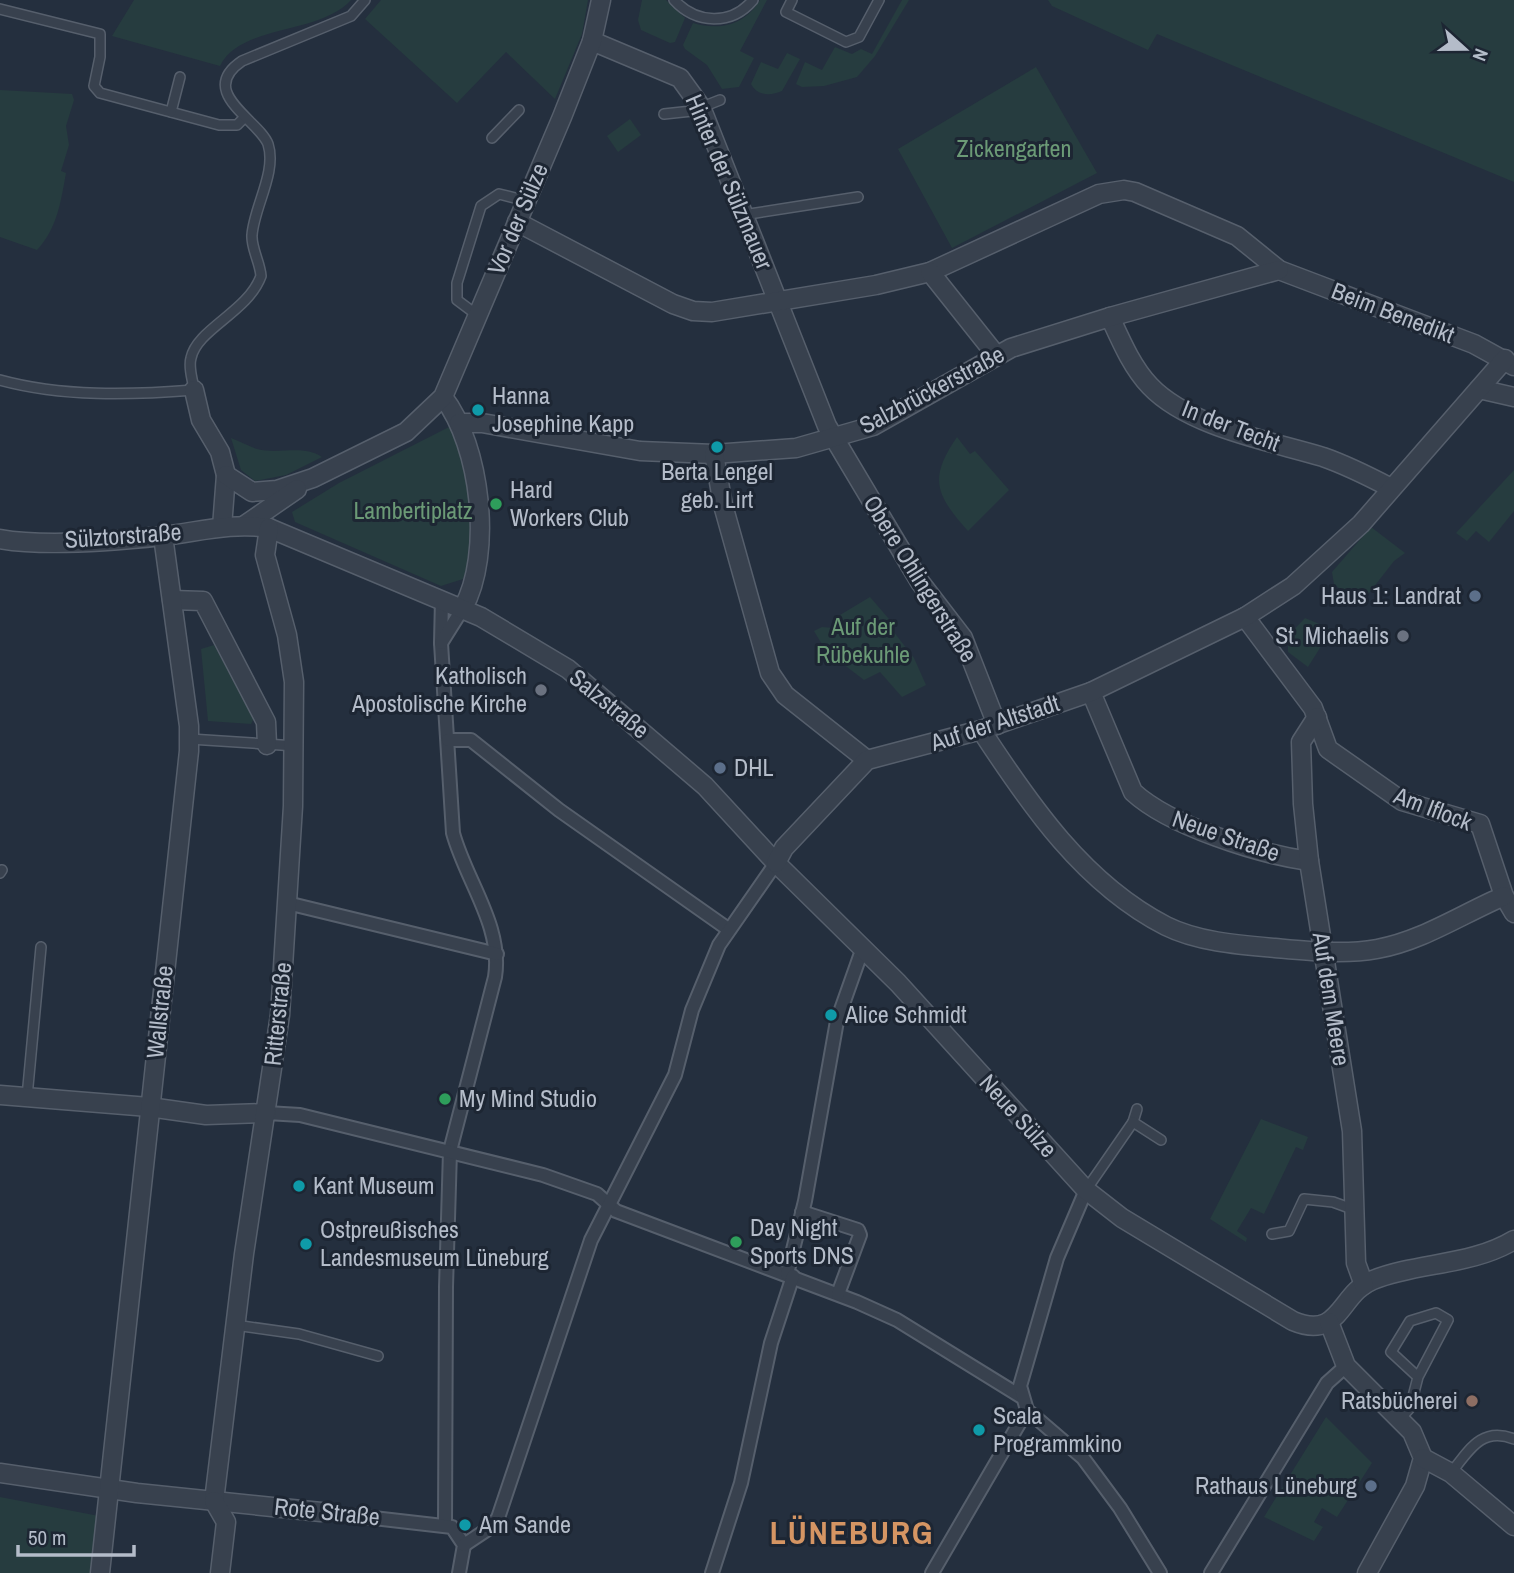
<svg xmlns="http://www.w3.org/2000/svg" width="1514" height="1573" font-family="'Archivo Narrow',sans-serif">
  <rect width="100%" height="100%" fill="#242f3e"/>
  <g fill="#263c3f">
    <path d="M134,0H351C320,35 240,24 220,66L112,36Z"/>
    <path d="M381,0H588L582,34L555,99L506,52L457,103L365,19Z"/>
    <path d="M642,0H666L685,18L675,42L670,43L641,30L638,20Z"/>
    <path d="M760,0H767L740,51L754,58L739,87L722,89L707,65L685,49L683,45L693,23C720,31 745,25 760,0Z"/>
    <path d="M902,0H909L875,56L857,77L824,86L802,87L796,84L805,62L822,70L835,47L852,54L861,49L872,54Z"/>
    <path d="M1048,0H1514V182L1157,34L1148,50L1052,6Z"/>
    <path d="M787,53L800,59L782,91C771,96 757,96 751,84L761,62L778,69Z"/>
    <path d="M1036,67L1097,173L952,248L898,149Z"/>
    <path d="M0,90L72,94L74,100L66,126L69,145L61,171L66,173C61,201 57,229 37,250L0,237Z"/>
    <path d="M630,119L641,135L618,152L607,136Z"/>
    <path d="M451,426L471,474L470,560L463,579L441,586L295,522L292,512L339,483Z"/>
    <path d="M957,437L970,454L975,451L1009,490L968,531C936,495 928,479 957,437Z"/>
    <path d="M231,438C239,441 248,446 257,449C280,455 302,444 322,457L286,475L255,481L241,470Z"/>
    <path d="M1514,470V511L1489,542L1476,531L1467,541L1456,533Z"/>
    <path d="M1371,527L1405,553L1394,561L1362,602L1356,603L1334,584L1332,572Z"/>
    <path d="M870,597L895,626L893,631L914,658L926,685L902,697L880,672L864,680L826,651L814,631L822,627L834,628L840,615Z"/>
    <path d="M1305,618L1329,628L1330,632L1308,667L1288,652V636Z"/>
    <path d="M214,645L254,718L251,724L208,721L201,649Z"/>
    <path d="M1261,1119L1308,1137L1303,1150L1296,1147L1264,1214L1251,1208L1237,1231L1247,1238L1246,1242L1210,1219Z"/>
    <path d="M1326,1417L1372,1463L1337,1517L1322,1508L1314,1522L1323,1527L1314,1541L1264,1517Z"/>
    <path d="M0,1497L99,1516L93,1573H0Z"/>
  </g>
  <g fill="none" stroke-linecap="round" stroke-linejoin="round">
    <g stroke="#565f6c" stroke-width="12">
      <g id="service">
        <path d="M674,0C696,24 731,26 753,0"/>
        <path d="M792,0L786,12L846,42L859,37L879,0"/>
        <path d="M0,9L100,34V57L94,86L100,93L219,125H237L244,118"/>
        <path d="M171,112L180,77"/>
        <path d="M664,114L692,111L720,100"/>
        <path d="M492,138L519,110"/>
        <path d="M743,215L858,197"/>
        <path d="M477,315L457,300V283L481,206L499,194L527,201"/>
        <path d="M0,380C62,397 131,395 194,390C193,380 188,368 191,358C197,329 248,312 261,276C260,262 251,248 252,235C254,207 277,172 268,144C259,120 196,92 242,61L351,16L365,0"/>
        <path d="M190,739L296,746"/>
        <path d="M0,873L2,870"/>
        <path d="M27,1097L41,947"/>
        <path d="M1133,1122L1137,1109"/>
        <path d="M1086,1190L1133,1122L1161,1140"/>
        <path d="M1272,1234L1289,1231L1304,1199L1333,1202L1355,1210"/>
        <path d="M235,1325L299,1334L378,1356"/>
        <path d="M1400,1419L1410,1408L1418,1377L1448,1320L1436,1313L1410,1321L1391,1352L1418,1377"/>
        <path d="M1451,1473C1469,1450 1482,1426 1514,1439"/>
      </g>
    </g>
    <g stroke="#565f6c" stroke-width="16">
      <g id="pedestrian">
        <path d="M442,599L441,643L453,833C466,881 503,926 495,977L450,1151L446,1287L445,1524"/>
        <path d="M441,643L463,608"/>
        <path d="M448,740H471L559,810L728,929"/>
        <path d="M287,903L497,954"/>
        <path d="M267,1113L300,1115L543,1175L597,1194L616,1211L857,1302L897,1320L1020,1396"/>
        <path d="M1086,1190L1057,1258L1020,1386L1027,1410L1083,1458L1120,1508L1160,1573"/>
        <path d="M802,1212L858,1230L860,1235L838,1294"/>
        <path d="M787,1274L805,1201L837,1021L860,956L864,950"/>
        <path d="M321,1512L452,1527L464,1545L459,1573"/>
        <path d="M464,1545L491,1527L498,1518L591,1240L675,1075L692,1010L719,945L776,863"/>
        <path d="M712,1573L741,1483L771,1343L793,1276"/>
        <path d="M932,1573L1027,1410"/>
        <path d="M1211,1573L1327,1383L1346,1366"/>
      </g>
    </g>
    <g stroke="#565f6c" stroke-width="21">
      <g id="minor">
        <path d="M592,41L680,78L701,107L827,426L920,582L963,638L997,725"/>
        <path d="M517,222L673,304L693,311L712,312L876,285L930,272L1099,194L1124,190L1135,192L1237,236L1279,270L1474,344L1514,366"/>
        <path d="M930,272L996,355"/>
        <path d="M1110,317C1121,341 1132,367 1150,386C1189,427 1270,441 1323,457C1346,465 1370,477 1391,488"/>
        <path d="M1479,389L1514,397"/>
        <path d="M194,390L201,420L220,452L226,475L222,527"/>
        <path d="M443,397C481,446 493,554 463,608"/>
        <path d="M459,423H482L640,451L714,454L796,448L873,426L1011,348L1110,317L1279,270"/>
        <path d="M714,454L723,505L770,673L785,695L867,760"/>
        <path d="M226,475L252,492L277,490L313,478L406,432L443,397L562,117L592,41L601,0"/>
        <path d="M245,525L297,489"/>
        <path d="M0,539C45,547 116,541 162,536C198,532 232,522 269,528L481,617L568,669L705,786L776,863L898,983L1086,1190L1122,1218L1293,1321C1341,1341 1339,1293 1373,1280C1418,1262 1471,1266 1514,1240"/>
        <path d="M172,600L203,601L266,722L267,745"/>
        <path d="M1245,617L1313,708L1328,749L1402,801L1480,824L1504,896L1514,913"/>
        <path d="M1091,692L1133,792C1170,826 1259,854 1309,861"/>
        <path d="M1317,717L1301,742L1303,804L1309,861L1352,1131L1356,1263L1364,1285"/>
        <path d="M981,730C1030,805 1084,884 1166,926C1198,942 1240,945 1275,948C1308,951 1344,955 1377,949C1422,941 1462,914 1504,896"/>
        <path d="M776,863L784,848L867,760L981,730L1091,692L1245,617L1293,586L1361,524L1505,359"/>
        <path d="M0,1095L149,1107L206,1115L267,1113"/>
        <path d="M1329,1322L1346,1366L1412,1432L1423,1458L1415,1486L1367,1573"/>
        <path d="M1423,1458L1451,1473L1514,1526"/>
        <path d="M0,1473L137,1493L321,1512"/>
        <path d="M214,1501L244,1254L280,1015L293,806L294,682L287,635L265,555L269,528"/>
        <path d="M214,1501L226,1522L220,1573"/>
        <path d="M100,1573L189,751V726L163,536"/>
      </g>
    </g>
    <use href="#service" stroke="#38414e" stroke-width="9"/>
    <use href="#pedestrian" stroke="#38414e" stroke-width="12"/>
    <use href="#minor" stroke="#38414e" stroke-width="18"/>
  </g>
  <g fill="#0f9aa8" stroke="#1d2633" stroke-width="2.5">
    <circle cx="478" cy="410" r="7"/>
    <circle cx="717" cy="447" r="7"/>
    <circle cx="831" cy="1015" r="7"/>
    <circle cx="299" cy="1186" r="7"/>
    <circle cx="306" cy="1244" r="7"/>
    <circle cx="979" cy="1430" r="7"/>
    <circle cx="465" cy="1525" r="7"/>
  </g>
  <g fill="#2e9e5b" stroke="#1d2633" stroke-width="2.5">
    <circle cx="496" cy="504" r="7"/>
    <circle cx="445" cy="1099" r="7"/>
    <circle cx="736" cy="1242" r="7"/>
  </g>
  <g fill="#5c6f8a" stroke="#1d2633" stroke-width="2.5">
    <circle cx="1475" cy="596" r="7"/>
    <circle cx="720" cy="768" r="7"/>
    <circle cx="1371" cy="1486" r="7"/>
  </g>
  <g fill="#6b7280" stroke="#1d2633" stroke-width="2.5">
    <circle cx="1403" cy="636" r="7"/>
    <circle cx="541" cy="690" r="7"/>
  </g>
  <circle fill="#8d6e63" stroke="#1d2633" stroke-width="2.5" cx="1472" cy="1401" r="7"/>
  <g text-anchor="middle" stroke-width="6" stroke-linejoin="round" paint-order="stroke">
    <g font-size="24" fill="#6b9a76" stroke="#1d2633">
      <text x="1014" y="157">Zickengarten</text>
      <text x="413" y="519">Lambertiplatz</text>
      <text x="863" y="635">Auf der<tspan x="863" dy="28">Rübekuhle</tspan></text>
    </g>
    <g font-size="24" fill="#b4bcc9" stroke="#1d2633">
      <text transform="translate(729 182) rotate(67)" y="8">Hinter der Sülzmauer</text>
      <text transform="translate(518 219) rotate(-67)" y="8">Vor der Sülze</text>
      <text transform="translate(1393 313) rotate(21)" y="8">Beim Benedikt</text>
      <text transform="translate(932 390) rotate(-28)" y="8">Salzbrückerstraße</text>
      <text transform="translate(1231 426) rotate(21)" y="8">In der Techt</text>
      <text transform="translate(123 536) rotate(-4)" y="8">Sülztorstraße</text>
      <text transform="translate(920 579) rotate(58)" y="8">Obere Ohlingerstraße</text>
      <text transform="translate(609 704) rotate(39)" y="8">Salzstraße</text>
      <text transform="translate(995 723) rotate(-18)" y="8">Auf der Altstadt</text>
      <text transform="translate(1433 809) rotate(21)" y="8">Am Iflock</text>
      <text transform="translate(1226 836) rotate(19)" y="8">Neue Straße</text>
      <text transform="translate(1331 999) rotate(81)" y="8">Auf dem Meere</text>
      <text transform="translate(160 1012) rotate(-84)" y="8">Wallstraße</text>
      <text transform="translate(278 1014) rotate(-84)" y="8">Ritterstraße</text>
      <text transform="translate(1018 1116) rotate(48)" y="8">Neue Sülze</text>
      <text transform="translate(327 1512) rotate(6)" y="8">Rote Straße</text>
    </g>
    <g font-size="24" fill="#b4bcc9" stroke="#1d2633" text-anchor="start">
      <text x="492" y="404">Hanna<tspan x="492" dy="28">Josephine Kapp</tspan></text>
      <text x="717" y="480" text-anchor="middle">Berta Lengel<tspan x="717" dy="28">geb. Lirt</tspan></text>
      <text x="510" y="498">Hard<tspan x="510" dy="28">Workers Club</tspan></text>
      <text x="1461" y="604" text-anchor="end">Haus 1: Landrat</text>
      <text x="1389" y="644" text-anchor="end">St. Michaelis</text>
      <text x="527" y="684" text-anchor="end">Katholisch<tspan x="527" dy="28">Apostolische Kirche</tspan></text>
      <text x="734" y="776">DHL</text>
      <text x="845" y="1023">Alice Schmidt</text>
      <text x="459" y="1107">My Mind Studio</text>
      <text x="313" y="1194">Kant Museum</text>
      <text x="750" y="1236">Day Night<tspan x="750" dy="28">Sports DNS</tspan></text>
      <text x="320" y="1238">Ostpreußisches<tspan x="320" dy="28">Landesmuseum Lüneburg</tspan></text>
      <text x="1458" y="1409" text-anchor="end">Ratsbücherei</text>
      <text x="993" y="1424">Scala<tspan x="993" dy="28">Programmkino</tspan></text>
      <text x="1357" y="1494" text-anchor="end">Rathaus Lüneburg</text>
      <text x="479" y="1533">Am Sande</text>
    </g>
    <g font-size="32" font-weight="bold" letter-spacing="2" fill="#d59563" stroke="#1d2633">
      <text x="852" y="1544">LÜNEBURG</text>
    </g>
  </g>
  <g transform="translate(1465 49) rotate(111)" stroke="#1d2633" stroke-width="5" paint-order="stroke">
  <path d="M0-5L12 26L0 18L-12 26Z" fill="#b4bcc9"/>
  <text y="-10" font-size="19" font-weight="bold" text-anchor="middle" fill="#b4bcc9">N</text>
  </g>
  <path d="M18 1545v10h116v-10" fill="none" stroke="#b4bcc9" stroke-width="3.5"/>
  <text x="28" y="1545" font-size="21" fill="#b4bcc9" stroke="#1d2633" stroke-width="5" paint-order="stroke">50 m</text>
</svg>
